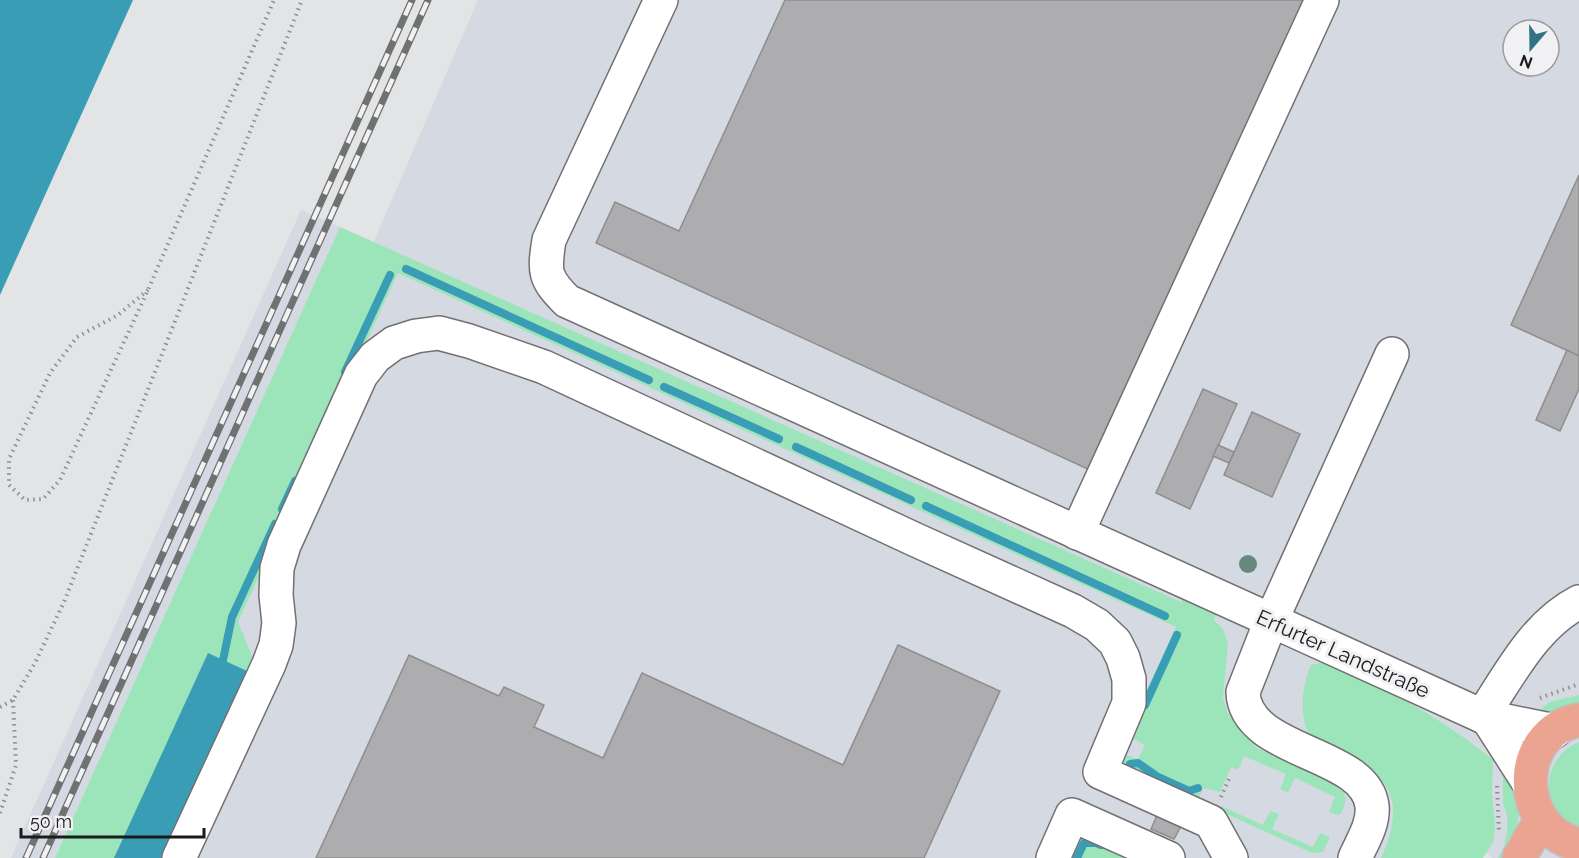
<svg xmlns="http://www.w3.org/2000/svg" width="1579" height="858" font-family="Raleway,sans-serif">
  <rect width="100%" height="100%" fill="#e3e4e6"/>
  <g fill="#d5d9e2" fill-rule="evenodd">
    <path d="M478,0H1579V858H1492L1477,845L1469,858H78L229,568L374,241ZM1513,30H1549V66H1513Z"/>
    <path d="M301,210L340,227L55,858H11Z"/>
  </g>
  <g fill="#9ce5ba">
    <path d="M340,227L1181,602L1184,597L1217,612L1214,620L1223,629L1228,643L1223,697L1227,712L1257,748L1330,781L1343,792L1346,800L1341,814L1338,815L1329,812L1335,797L1295,778L1288,793L1280,789L1286,774L1244,756L1238,770L1231,767L1220,792L1203,788L1197,803L1125,767L1117,756L1119,751L1138,760L1145,745L1126,735L1176,627L398,273L238,622L256,666L168,858H55Z"/>
    <path d="M1324,662L1337,665C1395,694 1442,718 1493,760L1492,793L1495,827L1493,842L1483,858H1381C1416,781 1370,767 1311,738C1298,718 1302,685 1311,665Z"/>
    <path d="M1579,695V713L1560,719L1538,712L1549,702Z"/>
    <path d="M1579,742V828C1539,811 1539,759 1579,742Z"/>
    <path d="M1503,771C1506,774 1512,778 1514,781C1525,803 1516,837 1507,858H1498L1504,846L1507,831V815L1503,804Z"/>
    <path d="M1221,806L1263,825L1270,811L1279,814L1272,829L1313,847L1320,833L1330,837L1323,852L1312,853L1220,811Z"/>
    <path d="M1095,838L1140,858H1070L1078,839Z"/>
  </g>
  <g fill="#399db5">
    <path d="M0,0H133L0,295Z"/>
    <path d="M208,653L247,671L161,858H114Z"/>
  </g>
  <g fill="none" stroke-linecap="round" stroke-linejoin="round">
    <g stroke="#399db5" stroke-width="8">
      <path d="M406,269L649,380"/>
      <path d="M345,372L390,275"/>
      <path d="M664,387L779,439"/>
      <path d="M796,447L911,500"/>
      <path d="M926,506L1165,616"/>
      <path d="M282,509L295,481"/>
      <path d="M223,660L232,617L275,524"/>
      <path d="M1145,705L1177,635"/>
      <path d="M1130,764L1138,763L1158,777L1189,791L1198,788"/>
      <path d="M1077,858L1084,843H1096L1101,845"/>
    </g>
  </g>
  <g fill="#adacae" stroke="#8e8d8f" stroke-width="1.5">
    <path d="M785,0H1305L1090,470L596,243L615,202L679,231Z"/>
    <path d="M1579,175V356L1511,325Z"/>
    <path d="M1567,350L1579,356V389L1560,431L1536,420Z"/>
    <path d="M1203,389L1237,404L1190,509L1156,493Z"/>
    <path d="M1252,412L1300,434L1272,497L1224,475Z"/>
    <path d="M1218,445L1234,452L1229,463L1213,456Z"/>
    <path d="M898,645L1000,691L924,858H316L409,655L499,696L504,687L544,705L534,727L603,758L642,673L843,765Z"/>
    <path d="M1158,813L1182,824L1174,839L1151,829Z"/>
  </g>
  <g fill="none" stroke-linecap="round" stroke-linejoin="round">
    <g stroke="#717173" stroke-width="36">
      <g id="minor">
        <path d="M661,0L549,240C544,272 544,278 567,301L1482,716L1555,731"/>
        <path d="M1077,533L1322,0"/>
        <path d="M1482,716C1509,676 1534,625 1579,602"/>
        <path d="M1488,719L1529,783"/>
        <path d="M179,858L269,664L276,645L279,623L276,595L277,568L284,545L361,375L375,357L394,343L416,336L439,333L469,341L544,367L916,540L1073,611L1097,625L1115,642L1123,658L1129,679V703L1100,772L1211,822L1231,858"/>
        <path d="M1053,858L1072,815L1168,858"/>
        <path d="M1355,858C1362,842 1374,824 1372,806C1366,751 1245,754 1243,692L1271,621L1392,354"/>
      </g>
    </g>
    <g stroke="#bfbfbf" stroke-width="36">
      <g id="major">
        <path d="M1579,720C1514,732 1514,829 1579,845"/>
        <path d="M1519,858L1541,820"/>
      </g>
    </g>
    <g stroke="#8d8e8f" stroke-width="4" stroke-dasharray="1.5 4.5" stroke-linecap="butt">
      <path d="M148,290L118,315L77,337L50,373L9,459V485L25,500L43,499L60,480L148,290L274,0"/>
      <path d="M1540,698L1579,684"/>
      <path d="M0,707L13,700L35,663L64,602L302,0"/>
      <path d="M1497,786L1499,832"/>
      <path d="M1221,797L1229,779"/>
      <path d="M0,813L16,765L13,700"/>
    </g>
    <use href="#minor" stroke="#fff" stroke-width="33"/>
    <use href="#major" stroke="#eba491" stroke-width="33"/>
    <g stroke="#707171" stroke-width="7">
      <g id="rail">
        <path d="M26,858L412,0"/>
        <path d="M43,858L428,0"/>
      </g>
    </g>
    <use href="#rail" stroke="#f1f1f4" stroke-width="4.5" stroke-dasharray="14" stroke-linecap="butt"/>
  </g>
  <circle fill="#66897b" cx="1248" cy="564" r="9"/>
  <g text-anchor="middle" stroke-width="6" stroke-linejoin="round" paint-order="stroke">
    <g font-size="21" fill="#1a1b1b" stroke="#f1f1f4">
      <text transform="translate(1343 654) rotate(24)" y="7">Erfurter Landstraße</text>
    </g>
  </g>
  <g transform="translate(1531 48) rotate(200)"><circle r="28" fill="#f1f1f4" stroke="#9b9b9d" stroke-width="1.5"/>
  <path d="M0-4.5L10 22L0 15L-10 22Z" fill="#307484"/>
  <text y="-9" font-size="16" font-weight="bold" text-anchor="middle" fill="#1a1b1b">N</text>
  </g>
  <path d="M21 828v9h183v-9" fill="none" stroke="#1a1b1b" stroke-width="3"/>
  <text x="30" y="828" font-size="18" fill="#1a1b1b" stroke="#f1f1f4" stroke-width="4.5" paint-order="stroke">50 m</text>
</svg>
